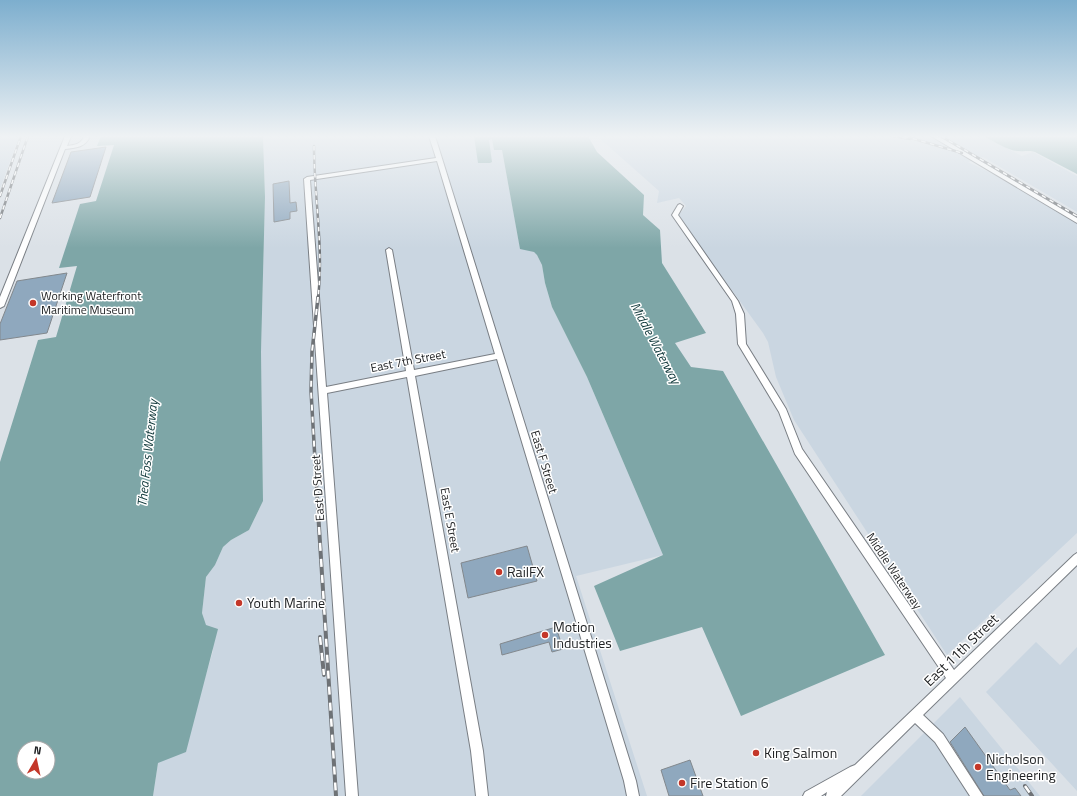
<svg xmlns="http://www.w3.org/2000/svg" width="1077" height="796" font-family="'Titillium Web',sans-serif">
  <rect width="100%" height="100%" fill="#dbe1e7"/>
  <g fill="#cad6e1">
    <path d="M1,136H19L0,189V137Z"/>
    <path d="M263,136H474L476,140L492,139L502,150L520,248L534,252L537,255L542,265L545,283L552,307L587,377L663,555L576,576L647,796H153L158,763L200,694L213,651L202,613L206,577L215,565L223,547L231,540L249,530L263,501L261,352L265,197Z"/>
    <path d="M597,136H983L1022,156L1033,152L1077,176V212L983,157L968,162L1010,182L1077,218V533L947,655L794,420L776,377L768,342L763,333L678,216L686,206L679,198L657,203L659,191Z"/>
    <path d="M1036,642L1060,665L1077,647V791L986,692Z"/>
    <path d="M960,697L1040,796H861Z"/>
  </g>
  <g fill="#7ea6a7" fill-rule="evenodd">
    <path d="M101,136H263L265,197L261,352L263,501L249,530L231,540L223,547L215,565L206,577L202,613L206,625L218,629L186,752L158,763L153,796H0V462L38,340L56,337L77,266L59,268L80,204L96,201L114,145L97,146ZM24,748H48V772H24Z"/>
    <path d="M474,136H588L597,152L644,195L643,215L660,230L662,263L706,333L675,343L691,367L723,371L885,655L741,716L702,627L620,651L594,586L663,555L587,377L552,307L545,283L542,265L537,255L534,252L520,249L502,150H494L492,139L489,140L492,162L490,163H478Z"/>
    <path d="M983,136H1077V174L1035,152C1029,150 1025,152 1019,151C1007,151 994,141 983,136Z"/>
  </g>
  <g fill="#8fa8be" stroke="#82888d">
    <path d="M106,147L90,197L52,203L71,152Z"/>
    <path d="M289,181L290,203L296,202L297,211L290,212V219L274,222L273,184Z"/>
    <path d="M67,273L47,333L0,340V324L17,281Z"/>
    <path d="M527,546L537,581L468,598L461,563Z"/>
    <path d="M556,627L563,649L552,652L549,642L502,655L500,644Z"/>
    <path d="M965,727L1010,790L1015,788L1021,796H984L950,742Z"/>
    <path d="M690,760L703,796H669L661,770Z"/>
  </g>
  <g fill="none" stroke-linecap="round" stroke-linejoin="round">
    <g stroke="#797e84" stroke-width="2">
      <g id="minor">
        <path d="M65,136H71L67,146C74,145 82,144 84,136H90C86,147 76,148 65,149L4,306L0,308V297Z"/>
        <path d="M429,136H435L636,781L639,796H627L624,781L497,359L415,376L483,751L488,796H476L471,751L407,377L327,393L358,796H346L304,179L307,177L436,158ZM437,161L495,354L414,370L392,250L389,248L386,250L406,371L326,387L310,180Z"/>
        <path d="M931,136H938L1077,218V223Z"/>
        <path d="M680,204L683,206L678,215L738,301L744,314L746,344L786,409L802,449L954,670L1074,555L1077,553V565L923,715L943,734L983,796H970L935,742L915,723L841,796H826L827,792L821,796H803L805,792L850,767L855,765L946,678L795,454L779,412L738,344L736,314L732,301L672,215L678,205Z"/>
      </g>
    </g>
    <use href="#minor" fill="#fff" fill-rule="evenodd"/>
    <g stroke="#6e7276" stroke-width="2.5">
      <g id="rail-far2">
        <path d="M893,136L910,139"/>
        <path d="M904,136L962,153"/>
        <path d="M941,136L1077,216"/>
        <path d="M314,146C314,197 324,248 318,298"/>
        <path d="M0,196L21,136"/>
        <path d="M0,218L28,136"/>
      </g>
    </g>
    <g stroke="#6e7276" stroke-width="3.5">
      <path id="rail-far1" d="M318,297L312,352L311,391L318,512"/>
    </g>
    <g stroke="#6e7276" stroke-width="4">
      <g id="rail">
        <path d="M318,511L336,796"/>
        <path d="M320,637L324,675"/>
        <path d="M1025,786L1032,796"/>
      </g>
    </g>
    <use href="#rail-far2" stroke="#fff" stroke-width="1.5" stroke-dasharray="4.5" stroke-linecap="butt"/>
    <use href="#rail-far1" stroke="#fff" stroke-width="2" stroke-dasharray="6" stroke-linecap="butt"/>
    <use href="#rail" stroke="#fff" stroke-width="2.5" stroke-dasharray="8" stroke-linecap="butt"/>
  </g>
  <linearGradient id="sky" x2="0" y2="1"><stop stop-color="#7daece"/><stop offset="0.55" stop-color="#eff2f4"/><stop offset="1" stop-color="#eff2f4" stop-opacity="0"/></linearGradient>
  <rect width="1077" height="248" fill="url(#sky)"/>
  <g fill="#c43729" stroke="#fff" stroke-width="1.5">
    <circle cx="33" cy="303" r="4"/>
    <circle cx="499" cy="572" r="4"/>
    <circle cx="239" cy="603" r="4"/>
    <circle cx="545" cy="635" r="4"/>
    <circle cx="756" cy="753" r="4"/>
    <circle cx="978" cy="767" r="4"/>
    <circle cx="682" cy="783" r="4"/>
  </g>
  <g text-anchor="middle" stroke-width="3" stroke-linejoin="round" paint-order="stroke">
    <g font-size="12" fill="#212325" stroke="#fff" text-anchor="start">
      <text x="41" y="300">Working Waterfront<tspan x="41" dy="14">Maritime Museum</tspan></text>
    </g>
    <g font-size="12" fill="#212325" stroke="#fff">
      <text transform="translate(408 361) rotate(-11)" y="4">East 7th Street</text>
      <text transform="translate(544 462) rotate(73)" y="4">East F Street</text>
      <text transform="translate(318 488) rotate(-94)" y="4">East D Street</text>
      <text transform="translate(450 520) rotate(80)" y="4">East E Street</text>
      <text transform="translate(894 571) rotate(56)" y="4">Middle Waterway</text>
    </g>
    <g font-size="13" font-style="italic" fill="#0a3335" stroke="#fff">
      <text transform="translate(656 343) rotate(62)" y="5">Middle Waterway</text>
      <text transform="translate(147 453) rotate(-84)" y="5">Thea Foss Waterway</text>
    </g>
    <g font-size="14" fill="#212325" stroke="#fff" text-anchor="start">
      <text x="507" y="577">RailFX</text>
      <text x="247" y="608">Youth Marine</text>
      <text x="553" y="632">Motion<tspan x="553" dy="16">Industries</tspan></text>
      <text x="764" y="758">King Salmon</text>
      <text x="986" y="764">Nicholson<tspan x="986" dy="16">Engineering</tspan></text>
      <text x="690" y="788">Fire Station 6</text>
    </g>
    <g font-size="14" fill="#212325" stroke="#fff">
      <text transform="translate(961 650) rotate(-44)" y="5">East 11th Street</text>
    </g>
  </g>
  <g transform="translate(36 760) rotate(9)"><circle r="19" fill="#ffffff" stroke="#a6a7a8"/>
  <path d="M0-3L7 15L0 10L-7 15Z" fill="#c43729"/>
  <text y="-6" font-size="11" font-weight="bold" text-anchor="middle" fill="#212325">N</text>
  </g>
</svg>
